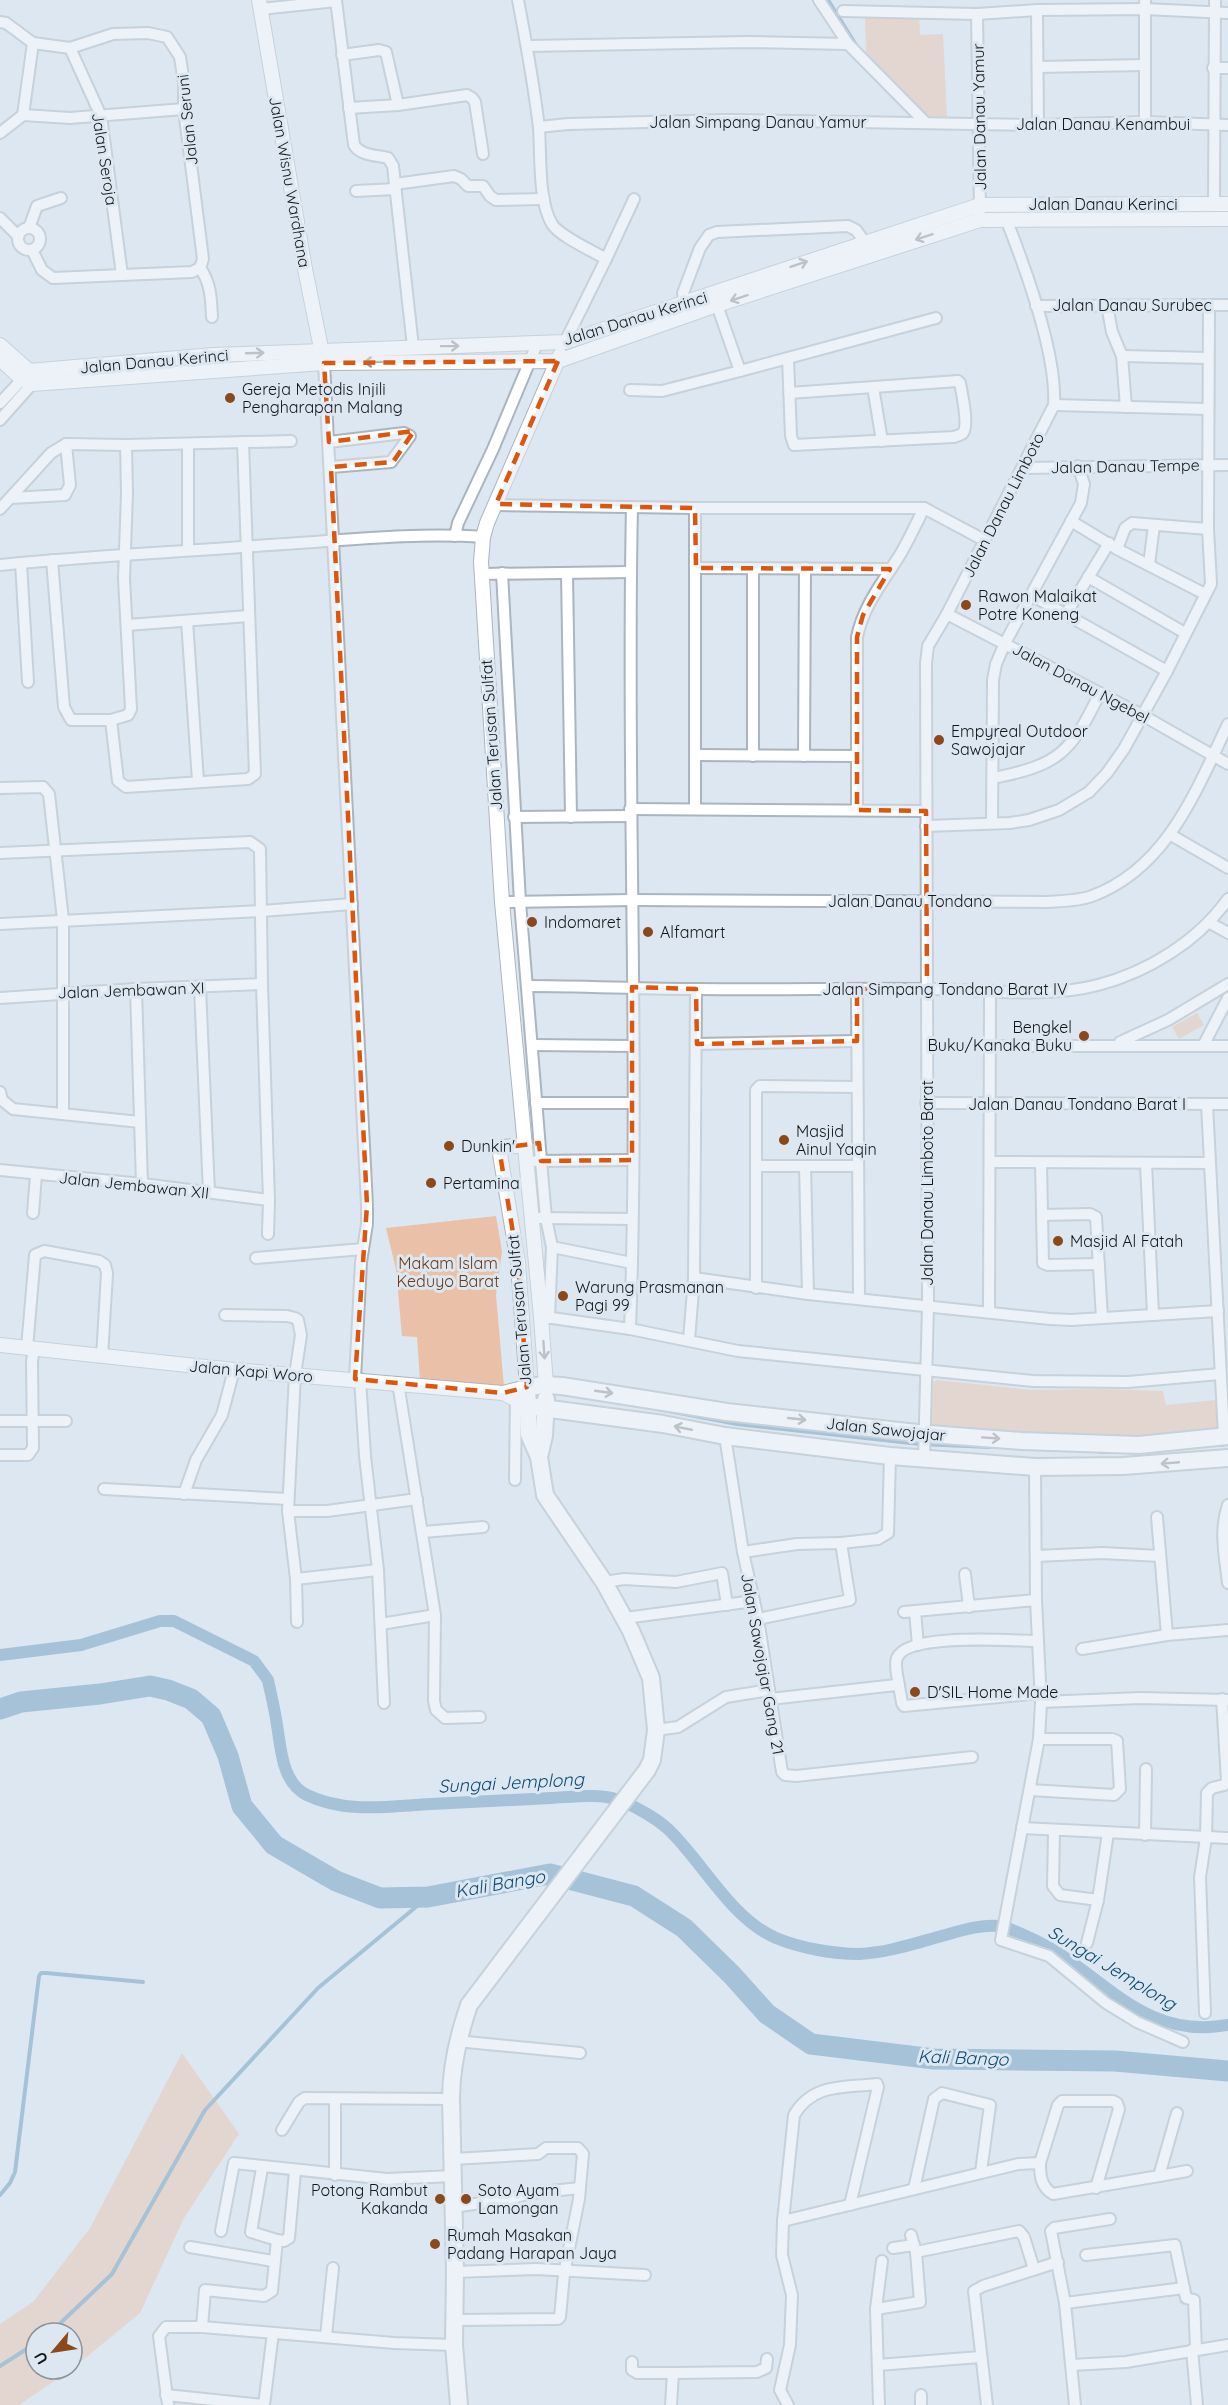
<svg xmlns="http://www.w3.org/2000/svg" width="1228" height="2405" font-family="Quicksand,sans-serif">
  <rect width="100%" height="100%" fill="#dce7f1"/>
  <g fill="#eac0a8">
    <path d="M865,15L919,16L920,35L943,34L947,118L927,117L866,52Z"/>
    <path d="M1197,1013L1204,1025L1179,1039L1172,1027Z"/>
    <path d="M496,1216L502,1251L496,1295L504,1387L420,1380L417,1337L402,1336L396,1269L386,1228Z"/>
    <path d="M937,1380L1031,1390L1104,1389L1163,1391L1166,1405L1216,1400L1218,1433L1156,1439H1095L932,1428L933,1382Z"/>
    <path d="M182,2053L239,2134L184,2218L140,2313L72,2369V2333H36V2369H72L19,2405H0V2324L34,2301L90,2228Z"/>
  </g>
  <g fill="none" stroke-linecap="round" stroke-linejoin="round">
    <g stroke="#6395bb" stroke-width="4">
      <path d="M828,0L856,45"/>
      <path d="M658,1409L737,1424L920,1444L990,1447"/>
      <path d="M1219,1445L1228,1444"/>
      <path d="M1100,1452H1116"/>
      <path d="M0,2195L10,2183L15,2172L39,1976L41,1973H46L143,1982"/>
      <path d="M50,2333L112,2274L205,2110L318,1988L428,1897"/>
      <path d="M0,2366L36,2343"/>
    </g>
    <path stroke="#6395bb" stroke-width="12" d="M0,1655L81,1645L160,1621H174L254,1661L268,1680C271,1695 275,1710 277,1725C281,1749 282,1783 307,1795C346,1814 390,1806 431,1804C471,1802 511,1800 551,1798C573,1797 603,1792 624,1802C638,1808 657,1819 668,1829C702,1861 731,1919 776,1938C800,1948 833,1954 859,1954C885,1953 913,1944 938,1937C957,1932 979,1924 999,1926C1008,1927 1018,1933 1026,1936C1100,1967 1136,2041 1228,2025"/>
    <path stroke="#6395bb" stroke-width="21" d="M0,1709L21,1702L100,1694L150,1686L168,1690L191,1699L211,1716L228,1756L242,1806L274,1845L336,1881L380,1898L428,1897L550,1874L634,1896L684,1928L732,1975L767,2014L811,2044L934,2059L1115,2061L1228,2071"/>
    <g stroke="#aab5bf" stroke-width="14">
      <g id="minor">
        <path d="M336,0L354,145C361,156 377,155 388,158L393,166L413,347"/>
        <path d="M518,0C526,42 534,85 539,128C541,155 538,201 552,224C559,236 593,251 606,259L565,342"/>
        <path d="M819,0L848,44L925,122"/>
        <path d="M261,9L336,1"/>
        <path d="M1037,10L1038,125"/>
        <path d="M843,11L977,14L1037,10L1145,9L1228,13"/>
        <path d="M977,14L980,211"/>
        <path d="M0,22L6,23L33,43L70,48L113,34L148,33L167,37L180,57L184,83V109L203,259L200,268"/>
        <path d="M527,46L747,42L848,44"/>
        <path d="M70,48L101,116L122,275"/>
        <path d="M342,55L379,50L386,52L398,105"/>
        <path d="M1038,67L1145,65"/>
        <path d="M1213,68H1228"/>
        <path d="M349,108L398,105L467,95L472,98L475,102L483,154"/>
        <path d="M23,115L33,43"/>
        <path d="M1145,122V0"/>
        <path d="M539,127L568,124L728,120L1038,125L1145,122L1228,125"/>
        <path d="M0,133L23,115L70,118L184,109"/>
        <path d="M395,184L454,176L461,179L468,186H483L490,196L496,200L544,199"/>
        <path d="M356,191L395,189"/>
        <path d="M1214,204L1215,0"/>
        <path d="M0,218L18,236"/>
        <circle cx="29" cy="239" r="11"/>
        <path d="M29,228L37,206L61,198"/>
        <path d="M32,250L42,270L53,278L192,272L200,268"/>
        <path d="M606,259L634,199"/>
        <path d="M200,268C211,283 211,299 212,317"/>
        <path d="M717,305L740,371"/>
        <path d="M1107,305L1112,332L1122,356L1126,407"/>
        <path d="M1036,306L1228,305"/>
        <path d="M686,309L683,293L700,248L709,235L717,232L848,226L856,230L864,241"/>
        <path d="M1122,356L1207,358"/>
        <path d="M788,358L791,436L794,445L954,437C956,436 961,435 963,433C969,425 962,394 960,383L958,381L789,393"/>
        <path d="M324,363L367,1205V1224L361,1262L355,1379"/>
        <path d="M873,387L882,441"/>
        <path d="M630,390L662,391L740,371L936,318"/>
        <path d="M0,403L27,374"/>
        <path d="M1054,405L1208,409"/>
        <path d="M0,420L32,384L30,378"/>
        <path d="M329,442L404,433L410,436L391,462L331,467"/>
        <path d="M1023,468L1228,465"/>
        <path d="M11,498L65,495L70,485L66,444"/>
        <path d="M496,505L695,508H924L984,540"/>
        <path d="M0,509L51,453L66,444L126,445L291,441"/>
        <path d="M1071,521L1117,549L1205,594"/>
        <path d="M455,536L458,523L493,449L537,344"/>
        <path d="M1117,549L1125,528L1132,523L1208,529"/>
        <path d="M188,550V444"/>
        <path d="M52,560L64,707L71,720H111L128,715L131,709L124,579L127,493L126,445"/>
        <path d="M21,563L28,682"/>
        <path d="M0,565C89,556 179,552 269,545C339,541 412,532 483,537"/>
        <path d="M1149,565L1154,525"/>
        <path d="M696,568L890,569"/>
        <path d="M753,569V756"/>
        <path d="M502,573L520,902L541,1161L546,1218L552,1247L549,1318"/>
        <path d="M481,574L631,572"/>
        <path d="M567,574L571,817"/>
        <path d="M1088,577L1185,633"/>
        <path d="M1031,595L1167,671"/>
        <path d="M947,614L1142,715L1228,764"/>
        <path d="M1066,614L1109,543"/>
        <path d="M187,621L198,781"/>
        <path d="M127,625L249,616"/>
        <path d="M111,720L118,781L126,787L248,779L255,774L243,442"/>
        <path d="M697,755L857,756"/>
        <path d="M804,756L805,568"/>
        <path d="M993,778C1060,765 1071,752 1100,693"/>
        <path d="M0,788L43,787L49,794L63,920V1114"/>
        <path d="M630,809L926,811"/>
        <path d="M695,809V508"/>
        <path d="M857,810V637C863,607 882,583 898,558C908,542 916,524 924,508"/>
        <path d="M514,817L630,816"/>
        <path d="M992,823L993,680L996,664L1005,643L1081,503L1084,484L1078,466"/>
        <path d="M926,826L1010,823L1029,820L1059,810L1089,792L1107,773L1124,749L1167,671L1211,584L1208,529L1209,305"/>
        <path d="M1171,835L1228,868"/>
        <path d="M0,853L250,842L260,849L262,984L269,1200L268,1234"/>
        <path d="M502,902L632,900L1047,902C1061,901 1079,901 1092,896C1167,868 1196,791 1228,724"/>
        <path d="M1210,923L1228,933"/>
        <path d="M0,924L262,911L352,904"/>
        <path d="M527,986C584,986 642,989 699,989C775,990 851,988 926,989C981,989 1045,999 1098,985C1148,972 1198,941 1228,899"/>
        <path d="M200,988L209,1192"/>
        <path d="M136,989L142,1184"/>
        <path d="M857,989L859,1299"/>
        <path d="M0,998L136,989L262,984"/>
        <path d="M1120,1042L1168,1020L1228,984"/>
        <path d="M697,1044L857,1041"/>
        <path d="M533,1045L632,1046"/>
        <path d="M990,1046H1228"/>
        <path d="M1203,1046L1228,998"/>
        <path d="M0,1092L2,1100L13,1109L140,1122"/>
        <path d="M536,1103H633"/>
        <path d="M926,1103L1228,1104"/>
        <path d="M1207,1104L1224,1436"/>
        <path d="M536,1161L632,1160"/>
        <path d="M991,1162L1209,1163"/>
        <path d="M1041,1163L1043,1263L1048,1265L1099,1264"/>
        <path d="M1146,1163L1153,1315"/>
        <path d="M756,1166H805L808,1294"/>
        <path d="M805,1166H858"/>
        <path d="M0,1170L142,1184L269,1200"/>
        <path d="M33,1213L36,1175"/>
        <path d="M1042,1215L1090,1214L1096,1217L1102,1318"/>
        <path d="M540,1218L632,1219"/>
        <path d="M552,1247L632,1263"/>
        <path d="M256,1258L363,1249"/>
        <path d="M694,1278L808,1294L1050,1319L1071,1320L1218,1311"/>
        <path d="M756,1288V1090L760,1086L857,1087"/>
        <path d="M989,1312L990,990"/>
        <path d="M225,1315L287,1316L295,1318L298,1320L301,1335L295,1375L288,1511L296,1579L297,1622"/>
        <path d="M545,1317L630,1329L738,1351L1033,1381L1128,1382L1220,1374"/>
        <path d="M630,1329C640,1055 626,781 632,507"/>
        <path d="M689,1340L694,1278L696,989"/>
        <path d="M27,1348L35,1255L44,1251L99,1261L105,1265L107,1273L102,1357"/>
        <path d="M360,1379L365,1456L378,1570L384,1703"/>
        <path d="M398,1383L435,1615L434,1701L436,1710L445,1718L480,1717"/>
        <path d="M0,1421H66"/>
        <path d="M725,1436L743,1552L758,1619L782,1772L785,1775L796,1776L972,1757"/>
        <path d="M0,1455H28L33,1448L32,1361L34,1349"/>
        <path d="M924,1459L928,1306L926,663L928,646L947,614L1054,405C1057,354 1025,267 1006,219"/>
        <path d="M1035,1467L1036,1600L1041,1702L1039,1739L1001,1940L1049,1956L1106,2003L1137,2022L1183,2042"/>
        <path d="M515,1480L516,1393"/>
        <path d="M104,1489L288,1499"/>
        <path d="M184,1494L196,1460L222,1415L234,1370"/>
        <path d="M1228,1505C1219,1531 1225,1556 1228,1583"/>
        <path d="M288,1511H327L417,1499"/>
        <path d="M1157,1517L1167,1635"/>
        <path d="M423,1532L483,1527"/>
        <path d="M841,1543L878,1539L888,1533L890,1456"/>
        <path d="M743,1552L797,1544L841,1543L850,1600L758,1619"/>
        <path d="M1036,1556L1102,1553L1160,1556"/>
        <path d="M965,1574L969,1607"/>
        <path d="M296,1579L378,1570"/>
        <path d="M604,1582L624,1579L676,1582L722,1573L727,1605"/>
        <path d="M915,1611L918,1645"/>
        <path d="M904,1612L1036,1600"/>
        <path d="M625,1618L754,1601"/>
        <path d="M381,1624L435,1615"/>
        <path d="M1082,1649L1167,1635L1228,1630"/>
        <path d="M899,1686C898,1678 894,1666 897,1658C907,1632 1014,1641 1038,1641"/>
        <path d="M770,1699L896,1685L899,1686L902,1703L904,1706L1041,1693"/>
        <path d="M1041,1702L1141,1698L1228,1700"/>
        <path d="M656,1730L678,1727L726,1697L769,1690"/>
        <path d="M1030,1790L1114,1795L1120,1789L1117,1741L1112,1739H1039"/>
        <path d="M1022,1828L1228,1838"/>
        <path d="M1054,1831L1053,1886L1060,1895L1098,1900"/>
        <path d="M1145,1835L1146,1769"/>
        <path d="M1087,1943L1098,1900L1108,1833"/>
        <path d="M1205,2013L1200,1877L1206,1838L1207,1793L1212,1788L1224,1785L1227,1780L1222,1699"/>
        <path d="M457,2041L580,2053"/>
        <path d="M335,2099V2175"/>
        <path d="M282,2130L299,2102L305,2098L451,2099"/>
        <path d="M453,2159L538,2154L546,2148H578L583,2154L579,2199L564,2274L560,2317L558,2319L455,2320"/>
        <path d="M1040,2163L1058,2105L1062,2101H1113L1117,2103L1119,2109L1096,2188"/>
        <path d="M262,2168L251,2232L277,2240"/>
        <path d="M1159,2176L1187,2171"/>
        <path d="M914,2189L934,2099L942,2093L990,2105L981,2172"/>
        <path d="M453,2207L509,2199L531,2193L580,2188"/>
        <path d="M783,2221L794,2115C813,2083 843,2088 877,2084L878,2087L850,2205"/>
        <path d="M221,2231L234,2163L387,2179L453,2176"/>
        <path d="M190,2247L273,2261"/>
        <path d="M893,2248L914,2245"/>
        <path d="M916,2252L1019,2231L1024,2237L1034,2269"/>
        <path d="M1086,2255L1175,2245L1186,2298L1194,2300L1196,2349"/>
        <path d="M455,2272L536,2269L645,2275"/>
        <path d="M1065,2303L1184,2288"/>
        <path d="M876,2309L920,2302L916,2252L911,2235"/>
        <path d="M202,2327L205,2290L264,2296L272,2291L277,2240L284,2241L289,2238L295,2171"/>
        <path d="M326,2336L333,2268"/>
        <path d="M1192,2350L1197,2405"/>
        <path d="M632,2362V2370L637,2373H673"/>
        <path d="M878,2365L980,2357"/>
        <path d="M1072,2365L1126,2362L1228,2345"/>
        <path d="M166,2395L263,2405"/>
        <path d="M168,2405L159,2336L166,2327H202L394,2343L454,2345"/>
        <path d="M264,2405L273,2333"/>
        <path d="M671,2405L673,2373L757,2372L766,2368L767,2359"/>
        <path d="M788,2405L780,2390L790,2345L792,2295L782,2255L783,2221L1018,2164L1040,2163C1040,2176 1041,2187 1053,2194L1159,2176L1177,2113"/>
        <path d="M879,2405L876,2309L882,2261"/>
        <path d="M921,2405V2395"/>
        <path d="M987,2405L974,2291L983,2286L1058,2262"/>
        <path d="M1075,2405L1065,2303L1051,2231L1054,2228L1110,2219"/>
      </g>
    </g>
    <g stroke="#aab5bf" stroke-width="16">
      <g id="tertiary">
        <path d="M259,0L305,269L323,358"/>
        <path d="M0,345L29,371L213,355L565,342L980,205L1228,204"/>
        <path d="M0,359L22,379L32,384L324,363L558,361L717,305L980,220L1228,219"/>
        <path d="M0,1345L234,1370L503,1393L528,1406"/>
        <path d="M546,1385L541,1317L502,902L481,562L483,537L487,523L560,355"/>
        <path d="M503,1393L527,1387L518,1263L500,1154L504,1147L525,1145"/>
      </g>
    </g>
    <g stroke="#aab5bf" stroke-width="20">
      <g id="primary">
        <path d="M528,1406L663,1424L725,1436L890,1456L1035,1467L1123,1466L1228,1458"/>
        <path d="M539,1457L544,1436L546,1399"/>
        <path d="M459,2405L454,2345L455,2272L451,2099C451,2066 458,2037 469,2005L647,1770L652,1760L656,1730L651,1678L631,1631L604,1582L545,1495L539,1457L529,1434L527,1387L546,1385L562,1386L727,1412L917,1433L1022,1441L1139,1445L1228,1436"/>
      </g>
    </g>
    <use href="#minor" stroke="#fff" stroke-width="10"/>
    <use href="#tertiary" stroke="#fff" stroke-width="14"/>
    <use href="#primary" stroke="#fff" stroke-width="16"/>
  </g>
  <defs><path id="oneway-shaft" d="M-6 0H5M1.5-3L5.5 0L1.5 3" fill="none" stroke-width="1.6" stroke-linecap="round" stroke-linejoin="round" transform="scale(1.5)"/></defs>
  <g stroke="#949698">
    <use href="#oneway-shaft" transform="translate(924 237) rotate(162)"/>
    <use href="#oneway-shaft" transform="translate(799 264) rotate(-19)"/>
    <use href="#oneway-shaft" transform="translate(739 298) rotate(162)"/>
    <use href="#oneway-shaft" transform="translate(450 346) rotate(-1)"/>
    <use href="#oneway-shaft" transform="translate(255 353) rotate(-2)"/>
    <use href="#oneway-shaft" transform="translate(373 362) rotate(179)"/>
    <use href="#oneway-shaft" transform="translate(544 1350) rotate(86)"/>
    <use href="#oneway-shaft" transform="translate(604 1392) rotate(8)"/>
    <use href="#oneway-shaft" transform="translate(797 1419) rotate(6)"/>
    <use href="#oneway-shaft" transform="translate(683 1428) rotate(-169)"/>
    <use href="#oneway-shaft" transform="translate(991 1438) rotate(4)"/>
    <use href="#oneway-shaft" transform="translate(1170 1463) rotate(175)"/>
  </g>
  <path d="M0 0H1228V2405H0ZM558,361L496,504L695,508L696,568L890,569L863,615L857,637V810L926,811L927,989H857V1041L697,1044L696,989L632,987V1160L541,1161L539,1143L499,1148L518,1263L527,1387L503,1393L355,1379L367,1205L331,467L393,462L414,431L329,442L324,363Z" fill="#dce7f1" fill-opacity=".55" fill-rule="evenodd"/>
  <path fill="none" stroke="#dd560d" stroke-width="4.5" stroke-dasharray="12 8" stroke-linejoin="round" d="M558,361L496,504L695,508L696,568L890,569L863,615L857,637V810L926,811L927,989H857V1041L697,1044L696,989L632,987V1160L541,1161L539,1143L499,1148L518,1263L527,1387L503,1393L355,1379L367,1205L331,467L393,462L414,431L329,442L324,363Z"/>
  <g fill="#8b481b" stroke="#dce7f1" stroke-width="2">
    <circle cx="230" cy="398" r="6"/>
    <circle cx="966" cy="605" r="6"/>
    <circle cx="939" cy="740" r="6"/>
    <circle cx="532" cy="922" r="6"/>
    <circle cx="648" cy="932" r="6"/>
    <circle cx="1084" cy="1036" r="6"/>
    <circle cx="784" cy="1140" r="6"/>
    <circle cx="449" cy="1146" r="6"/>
    <circle cx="431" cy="1183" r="6"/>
    <circle cx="1058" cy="1241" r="6"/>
    <circle cx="563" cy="1296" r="6"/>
    <circle cx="915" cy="1692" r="6"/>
    <circle cx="440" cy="2199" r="6"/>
    <circle cx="466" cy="2199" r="6"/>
    <circle cx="435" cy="2244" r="6"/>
  </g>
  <g text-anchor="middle" stroke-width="6" stroke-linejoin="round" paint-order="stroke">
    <g font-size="16" fill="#121619" stroke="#dce7f1">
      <text transform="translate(979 117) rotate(-91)" y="6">Jalan Danau Yamur</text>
      <text transform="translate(187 120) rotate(-96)" y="6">Jalan Seruni</text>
      <text x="758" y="128">Jalan Simpang Danau Yamur</text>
      <text x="1103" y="130">Jalan Danau Kenambui</text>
      <text transform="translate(105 159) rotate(81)" y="6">Jalan Seroja</text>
      <text transform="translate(290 182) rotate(80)" y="6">Jalan Wisnu Wardhana</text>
      <text x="1103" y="210">Jalan Danau Kerinci</text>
      <text x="1132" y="311">Jalan Danau Surubec</text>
      <text transform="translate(635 318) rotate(-17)" y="6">Jalan Danau Kerinci</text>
      <text transform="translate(154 361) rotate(-5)" y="6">Jalan Danau Kerinci</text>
      <text transform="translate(1125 466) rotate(-1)" y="6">Jalan Danau Tempe</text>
      <text transform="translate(1003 505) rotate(-63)" y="6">Jalan Danau Limboto</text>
      <text transform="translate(1081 683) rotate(28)" y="6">Jalan Danau Ngebel</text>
      <text transform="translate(491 735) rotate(-94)" y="6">Jalan Terusan Sulfat</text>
      <text x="910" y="907">Jalan Danau Tondano</text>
      <text x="945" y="995">Jalan Simpang Tondano Barat IV</text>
      <text transform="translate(131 990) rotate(-2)" y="6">Jalan Jembawan XI</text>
      <text x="1077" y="1110">Jalan Danau Tondano Barat I</text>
      <text transform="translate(927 1183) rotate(-90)" y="6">Jalan Danau Limboto Barat</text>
      <text transform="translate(134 1185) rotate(6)" y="6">Jalan Jembawan XII</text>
      <text transform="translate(519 1310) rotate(-95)" y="6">Jalan Terusan Sulfat</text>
      <text transform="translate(251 1371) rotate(5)" y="6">Jalan Kapi Woro</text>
      <text transform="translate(886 1429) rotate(6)" y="6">Jalan Sawojajar</text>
      <text transform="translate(763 1664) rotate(80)" y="6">Jalan Sawojajar Gang 21</text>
    </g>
    <g font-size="16" fill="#121619" stroke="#dce7f1" text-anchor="start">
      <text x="242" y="395">Gereja Metodis Injili<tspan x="242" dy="18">Pengharapan Malang</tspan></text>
      <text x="978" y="602">Rawon Malaikat<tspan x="978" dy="18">Potre Koneng</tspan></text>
      <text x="951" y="737">Empyreal Outdoor<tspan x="951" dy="18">Sawojajar</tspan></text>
      <text x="544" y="928">Indomaret</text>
      <text x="660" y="938">Alfamart</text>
      <text x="1072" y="1033" text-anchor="end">Bengkel<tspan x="1072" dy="18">Buku/Kanaka Buku</tspan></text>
      <text x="796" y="1137">Masjid<tspan x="796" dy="18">Ainul Yaqin</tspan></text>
      <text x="461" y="1152">Dunkin'</text>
      <text x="443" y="1189">Pertamina</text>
      <text x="1070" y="1247">Masjid Al Fatah</text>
      <text x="575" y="1293">Warung Prasmanan<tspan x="575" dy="18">Pagi 99</tspan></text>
      <text x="927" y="1698">D'SIL Home Made</text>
      <text x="428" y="2196" text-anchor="end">Potong Rambut<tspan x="428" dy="18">Kakanda</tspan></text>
      <text x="478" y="2196">Soto Ayam<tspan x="478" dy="18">Lamongan</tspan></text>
      <text x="447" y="2241">Rumah Masakan<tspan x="447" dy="18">Padang Harapan Jaya</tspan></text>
    </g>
    <g font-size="16" fill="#6c3816" stroke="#dce7f1">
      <text x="448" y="1269">Makam Islam<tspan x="448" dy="18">Keduyo Barat</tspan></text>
    </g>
    <g font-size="18" font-style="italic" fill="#0d4a71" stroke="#dce7f1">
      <text transform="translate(511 1783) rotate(-3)" y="6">Sungai Jemplong</text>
      <text transform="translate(500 1884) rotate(-10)" y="6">Kali Bango</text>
      <text transform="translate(1112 1968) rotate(31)" y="6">Sungai Jemplong</text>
      <text transform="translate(963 2058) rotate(2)" y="6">Kali Bango</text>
    </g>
  </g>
  <g transform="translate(54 2351) rotate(241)"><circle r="28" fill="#dce7f1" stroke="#8b939b" stroke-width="1.5"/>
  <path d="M0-4.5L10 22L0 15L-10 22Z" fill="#8b481b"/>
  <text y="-9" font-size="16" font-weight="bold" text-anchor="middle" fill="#121619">U</text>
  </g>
</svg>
